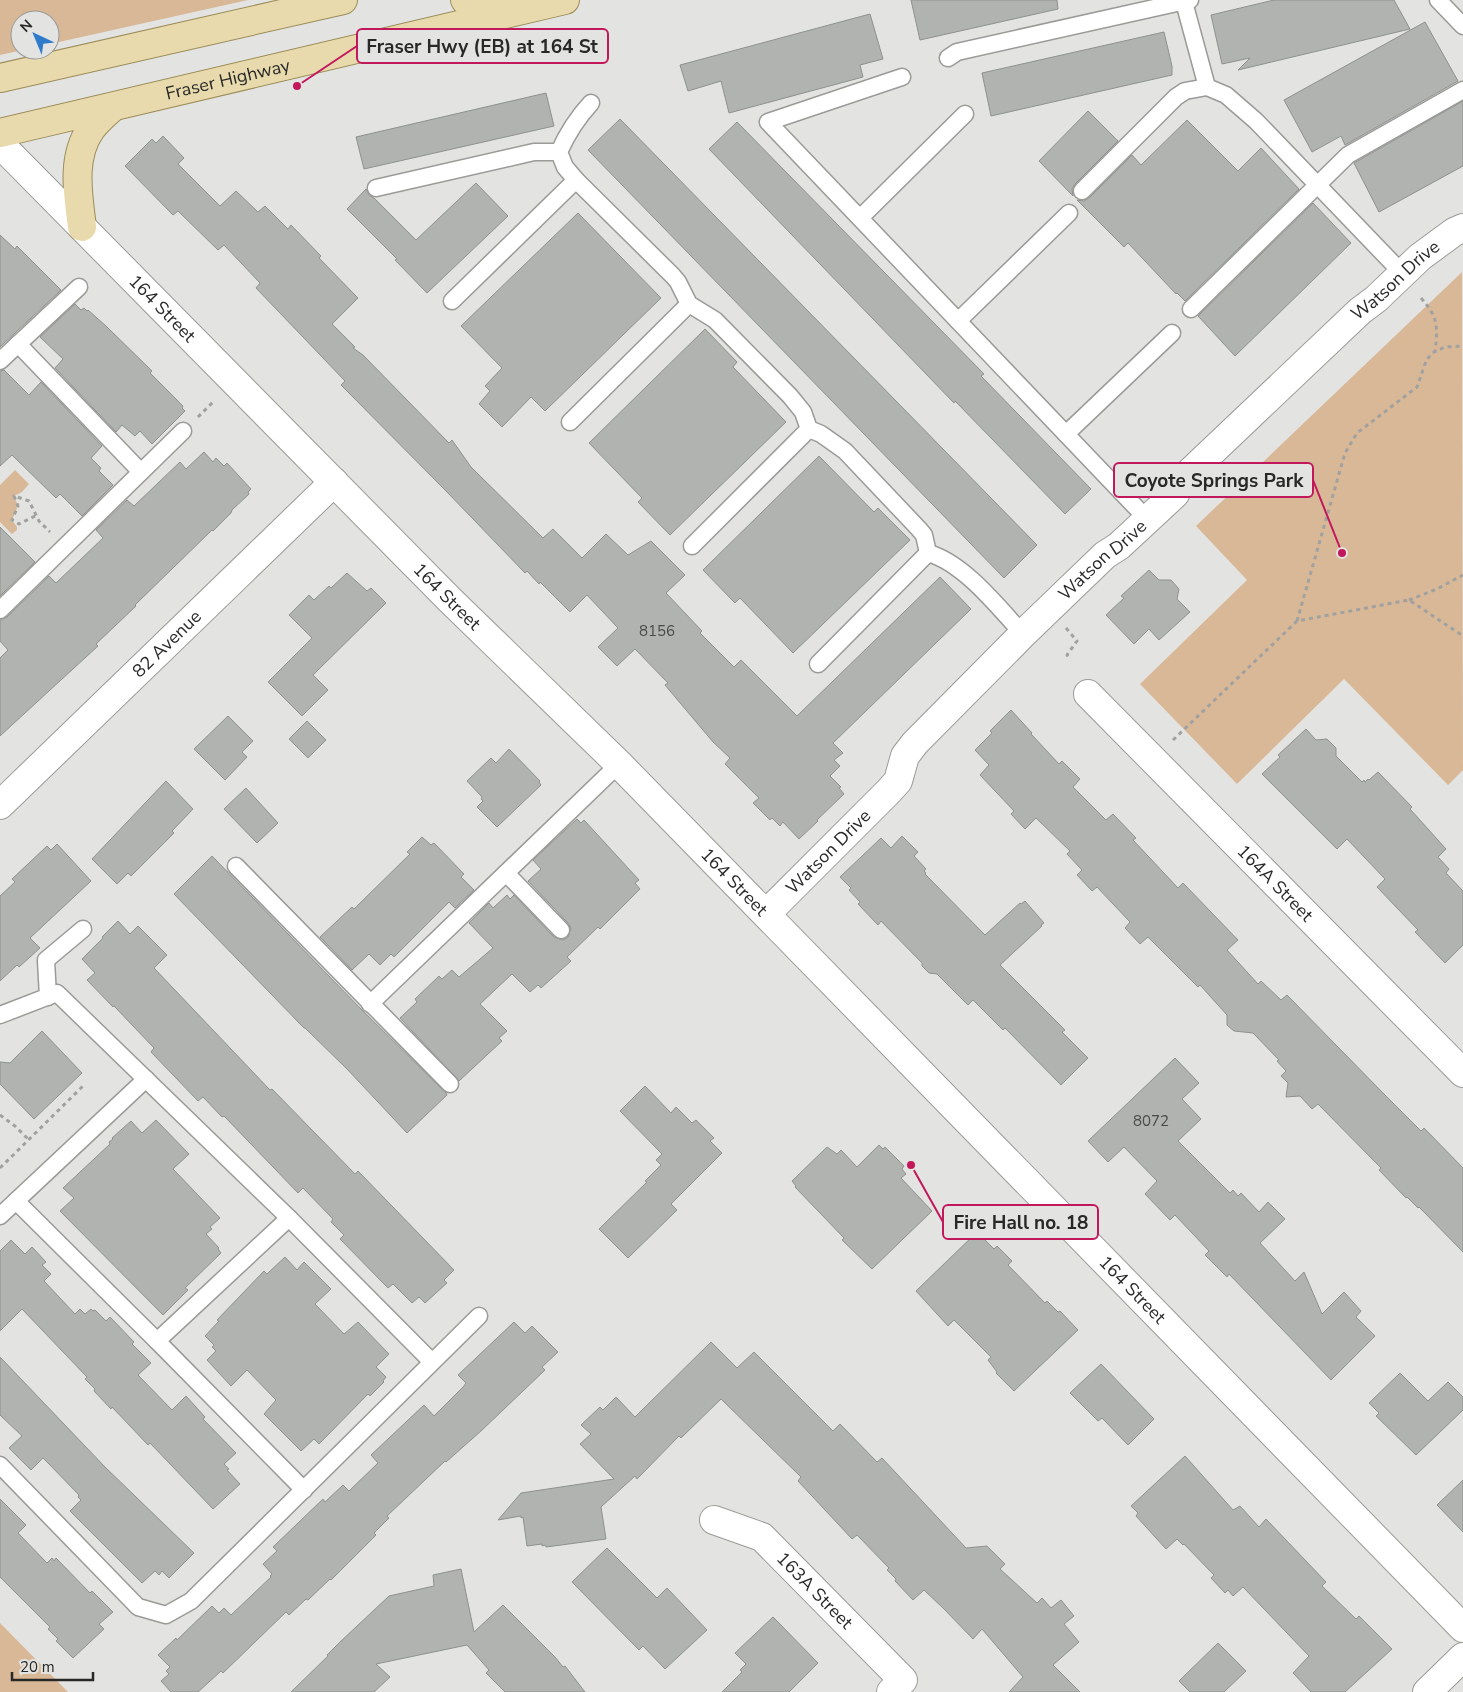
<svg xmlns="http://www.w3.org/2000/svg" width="1463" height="1692" font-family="'Nunito Sans',sans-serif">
  <rect width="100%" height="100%" fill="#e3e4e1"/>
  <g fill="#d9b897">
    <path d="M0,0H248L50,44V20H20V50H23L0,55Z"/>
    <path d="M1462,272L1463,770L1448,785L1344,679L1237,784L1140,684L1247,580L1196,526Z"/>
    <path d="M15,470L29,484L22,492L14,496L18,506L12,520L17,527V530L12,534L0,522V485Z"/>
    <path d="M0,1623L68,1692H0Z"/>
  </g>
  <g fill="#b0b3b0" stroke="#8e918e">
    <path d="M911,0H1057L1058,9L920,40Z"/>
    <path d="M1274,0H1394L1410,29L1238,70L1250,58L1222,64L1211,15Z"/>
    <path d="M870,14L883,59L860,65L863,77L729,113L721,81L688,91L680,65Z"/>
    <path d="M1425,22L1458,81L1345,145L1341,136L1312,152L1284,100Z"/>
    <path d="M1164,32L1172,66V75L991,116L982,73Z"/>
    <path d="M546,93L554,126L364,169L356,137Z"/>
    <path d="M1463,101V166L1379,212L1354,163Z"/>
    <path d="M1088,111L1118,141L1075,184L1072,189L1073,196L1039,161Z"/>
    <path d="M620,119L1037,545L1004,578L588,150Z"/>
    <path d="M1187,120L1238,171L1261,148L1299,189L1185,301L1177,293L1176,294L1128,243L1124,247L1077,200L1084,201L1089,198L1132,155L1141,165Z"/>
    <path d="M737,122L984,374L981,376L1091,489L1065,514L955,401L954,403L709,149Z"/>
    <path d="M163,136L184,158L178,164L220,206L236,191L258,212L265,206L288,229L291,225L321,256L319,258L358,298L332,324L355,347L353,348L363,355L449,443L452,440L471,467L543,538L553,529L582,558L606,534L628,555L651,541L685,575L666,593L702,631L700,633L734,667L741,660L797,716L940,577L971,609L833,743L843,753L834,760L840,766L830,776L841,787L839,788L844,794L817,820L818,821L799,839L783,822L780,826L772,818L770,820L753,803L759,798L725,764L730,758L713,742L665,685L668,683L635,649L617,666L598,647L618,628L587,595L570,612L540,582L539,584L527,571L525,573L447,492L341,385L345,381L256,288L260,283L224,245L218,250L178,211L173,215L125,166L152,139L156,143Z"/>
    <path d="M476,183L508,216L427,293L395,260L397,259L347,209L366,189L369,195L374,198L416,240Z"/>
    <path d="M1313,203L1351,243L1235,356L1198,316Z"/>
    <path d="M578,213L661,298L545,411L531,397L502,427L479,404L490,391L485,386L502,368L461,326Z"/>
    <path d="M0,235L15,249L17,246L61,290L0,347Z"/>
    <path d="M75,304L81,310L84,308L87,311L88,310L106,326L152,371L150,373L183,406L182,408L185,411L152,444L140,431L135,436L122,425L116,432L55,368L63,359L40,337Z"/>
    <path d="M705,329L737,362L733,367L786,422L670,535L638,502L642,498L589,443Z"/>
    <path d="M4,370L29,395L41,382L102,446L91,458L101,468L99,471L113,485L82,516L60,494L56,498L12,455L0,466V371Z"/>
    <path d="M204,452L213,462L216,458L224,466L227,463L251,489L248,492L249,494L232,510L231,513L213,531L212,530L135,605L136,606L96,644L98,646L0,736V658L8,650L0,641V620L7,617L49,576L56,583L103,538L96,530L127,500L134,506L180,462L186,469Z"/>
    <path d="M819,456L874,512L878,508L910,540L793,653L740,598L735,603L703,570Z"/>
    <path d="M0,527L35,562L0,596Z"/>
    <path d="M1149,570L1159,580H1171L1179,589L1177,599L1190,612L1159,640L1149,629L1134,644L1106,615L1124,598L1121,596Z"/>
    <path d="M347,573L367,591L371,588L386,603L313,675L328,690L302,716L268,682L312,638L289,615L309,595L314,600L329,586L331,588Z"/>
    <path d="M1011,710L1032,733L1031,734L1059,764L1062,761L1080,779L1073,787L1106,820L1113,814L1136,838L1133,840L1178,888L1183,883L1238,940L1227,950L1258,984L1261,981L1281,1000L1287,995L1384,1094L1421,1131L1424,1128L1463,1168V1252L1419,1207L1418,1208L1407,1197L1406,1198L1379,1170L1381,1168L1318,1104L1312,1109L1300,1096L1286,1097L1288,1083L1281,1076L1286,1071L1277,1061L1279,1060L1253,1033L1234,1031L1227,1025V1015L1200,985L1198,987L1148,937L1140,944L1125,928L1130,922L1097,887L1092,891L1077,875L1082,870L1067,854L1070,851L1036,818L1025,829L1011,814L1014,811L980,775L989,765L975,750L992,733L990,731Z"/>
    <path d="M228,716L253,741L242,752L247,757L225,780L194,749Z"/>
    <path d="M307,721L326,740L308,758L289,739Z"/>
    <path d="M1306,729L1316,740L1327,739L1336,748V756L1362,782L1364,780L1365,782L1368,779L1369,780L1378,772L1412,807L1410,809L1446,849L1438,857L1449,869L1446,873L1463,891V945L1445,963L1415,932L1418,930L1377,887L1385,879L1347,839L1337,849L1262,774L1280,757L1278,755Z"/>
    <path d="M509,749L540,781L539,782L541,785L497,827L477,807L483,801L481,799L482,797L467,781L491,758L496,763Z"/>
    <path d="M166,781L193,809L172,831L174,833L131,876L128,873L117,884L92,859Z"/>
    <path d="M246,788L278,823L257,843L224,809Z"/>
    <path d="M577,819L581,823L584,820L639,880L635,883L640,889L600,929L598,927L567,957L571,961L541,988L538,985L530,992L512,974L480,1004L507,1031L499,1038L502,1041L459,1081L400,1018L417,1002L415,999L439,976L442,979L452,970L459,977L493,948L469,923L489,903L493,908L507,895L510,899L514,895L554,937L563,940L568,937L571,928L568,923L528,881L541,869L533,860Z"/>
    <path d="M902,836L918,852L914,856L926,869L924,871L926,873L925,874L985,935L1020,903L1021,904L1025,901L1044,923L1041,925L1042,926L1000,965L1065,1030L1062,1032L1088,1058L1061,1085L1005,1028L1003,1030L973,1000L968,1005L937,974L929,973L922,966V963L881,921L878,925L858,904L860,902L849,890L851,888L840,877L881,838L891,848Z"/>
    <path d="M422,837L431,845L434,843L464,874L461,877L474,890L455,908L449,902L394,957L391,954L380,965L369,954L352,970L320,937L352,907L354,909L410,854L407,852Z"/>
    <path d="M57,844L91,881L30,938L40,948L19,967L17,965L0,981V896L15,882L12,879L47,846L51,850Z"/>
    <path d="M212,856L363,1011L446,1093L447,1095L407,1133L347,1069L305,1028H304L174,894Z"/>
    <path d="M118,921L130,934L138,926L167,955L154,968L270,1090L272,1089L355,1174L358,1171L454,1270L444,1280L447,1283L425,1303L419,1297L412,1303L393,1284L388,1288L340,1239L344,1235L331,1222L333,1219L303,1188L298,1193L224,1116L222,1117L203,1097L198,1101L151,1052L154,1048L114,1006L113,1007L87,980L95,973L82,959L103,938L102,937Z"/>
    <path d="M42,1031L82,1073L34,1119L0,1084V1062L10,1063Z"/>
    <path d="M1175,1058L1199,1083L1182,1099L1201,1119L1178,1141L1230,1193L1233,1190L1238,1196L1241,1193L1259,1212L1268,1202L1285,1219L1260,1243L1295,1281L1304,1272L1322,1314L1344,1292L1361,1311L1356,1317L1375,1336L1331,1380L1229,1274L1227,1277L1205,1255L1209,1251L1175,1215L1170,1220L1145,1194L1157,1181L1124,1147L1108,1162L1088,1141Z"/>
    <path d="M645,1086L671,1113L676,1107L692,1123L696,1120L714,1138L710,1141L722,1153L671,1204L677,1210L628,1258L599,1229L647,1182L645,1181L661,1165L656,1160L662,1154L620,1111Z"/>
    <path d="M156,1120L189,1154L173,1169L220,1218L210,1227L212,1229L206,1234L219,1248L218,1249L221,1253L185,1288L188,1290L163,1315L60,1211L74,1198L63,1188L110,1144L109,1142L113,1139L112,1138L131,1121L142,1133Z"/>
    <path d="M879,1145L883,1149L885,1147L904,1166L902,1169L906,1174L901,1178L932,1211L872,1269L842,1240L844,1238L795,1187L796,1186L792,1181L827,1147L837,1154L841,1150L857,1167Z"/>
    <path d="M977,1232L994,1249L997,1246L1012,1261L1008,1265L1045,1303L1047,1301L1058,1312L1060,1311L1078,1330L1014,1391L996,1373L997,1372L988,1360L991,1357L954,1320L948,1326L916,1291Z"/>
    <path d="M11,1240L25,1254L32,1247L46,1262L42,1265L51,1274L44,1281L75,1314L80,1309L85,1314L91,1309L93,1311L95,1310L106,1321L110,1317L134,1342L132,1344L151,1363L138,1375L172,1410L186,1396L205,1417L203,1419L236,1453L224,1464L229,1469L227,1470L240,1484L213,1509L150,1443L148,1445L112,1407L111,1409L94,1391L95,1389L85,1379L87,1377L22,1309L0,1331V1251Z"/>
    <path d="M285,1257L297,1270L304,1262L331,1289L315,1304L344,1334L358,1322L389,1354L376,1367L386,1377L383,1381L384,1382L370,1396L368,1394L319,1444L314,1439L301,1451L264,1414L276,1400L247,1370L231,1386L207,1360L216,1351L212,1347L214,1345L205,1336L219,1321L217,1320L264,1271L267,1274Z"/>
    <path d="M514,1322L525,1333L532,1326L558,1352L542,1367L545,1370L481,1431L446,1462L445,1461L387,1516L389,1518L374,1533L376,1535L331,1580L330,1579L308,1600L306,1599L289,1615L286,1612L223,1673L221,1671L198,1692H171L161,1681L169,1674L166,1671L170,1667L158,1655L176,1638L177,1640L212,1606L219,1613L224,1608L231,1615L271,1577L270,1576L272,1574L263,1564L277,1551L273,1547L323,1499L325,1502L343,1485L349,1491L378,1463L371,1455L424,1405L434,1416L464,1386L466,1383L458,1375Z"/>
    <path d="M711,1342L737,1368L754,1352L833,1431L840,1424L877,1462L882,1458L966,1548L987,1546L1005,1564L1000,1569L1037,1603L1042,1598L1051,1608L1061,1600L1074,1616L1064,1624L1079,1642L1053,1665L1080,1692H1009L1023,1677L982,1629L973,1639L944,1609L924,1590L913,1600L895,1581L896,1579L887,1570L889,1568L857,1535L852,1539L798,1481L801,1477L721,1399L681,1438L679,1436L637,1479L635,1476L601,1507L606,1539L546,1547L545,1545L542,1546V1544L527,1546L523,1517L521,1518V1516L498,1520L521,1493L614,1479L580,1444L591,1434L581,1425L600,1407L603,1410L616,1397L635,1417Z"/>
    <path d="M0,1357L105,1467L194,1553L169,1578L162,1571L159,1575L155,1571L142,1583L70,1511L81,1500L78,1497L79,1495L49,1464L43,1458L31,1470L9,1448L22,1436L0,1415Z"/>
    <path d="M1101,1364L1154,1419L1128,1445L1102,1418L1098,1421L1070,1393Z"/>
    <path d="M1400,1373L1428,1401L1448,1382L1463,1397V1410L1416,1455L1376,1416L1379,1413L1369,1403Z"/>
    <path d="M1185,1456L1233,1510L1240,1506L1259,1527L1266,1519L1326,1582L1322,1586L1356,1619L1359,1616L1392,1649L1345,1692H1311L1293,1673L1309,1656L1243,1587L1233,1596L1228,1590L1225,1593L1211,1578L1214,1575L1184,1544L1183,1545L1177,1539L1166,1549L1136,1516L1138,1513L1131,1506Z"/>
    <path d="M1463,1480V1532L1437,1505Z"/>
    <path d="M0,1499L26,1525L18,1533L47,1563L52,1558L54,1561L56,1558L90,1593L92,1591L113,1612L99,1624L104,1629L73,1658L56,1641L58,1639L48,1629L50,1627L0,1577Z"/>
    <path d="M607,1548L657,1598L667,1588L707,1630L665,1669L643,1646L639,1650L572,1582Z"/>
    <path d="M461,1569L474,1632L503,1605L555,1657L563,1667L565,1666L585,1692H505L486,1673L489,1670L467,1645L376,1664L390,1677L374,1692H291L328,1656L327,1655L340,1642L389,1596L434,1586L433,1575Z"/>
    <path d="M773,1617L818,1663L789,1692H722L742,1672L740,1670L746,1664L735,1653Z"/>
    <path d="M1218,1643L1246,1671L1224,1692H1190L1179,1681Z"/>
  </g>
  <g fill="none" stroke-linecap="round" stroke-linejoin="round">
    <g stroke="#9a9b98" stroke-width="19">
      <g id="lane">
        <path d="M1438,0L1463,26"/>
        <path d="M1184,2L1207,87"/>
        <path d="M948,58L957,52L1190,0"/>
        <path d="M902,77L768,122L1148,520"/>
        <path d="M591,103C578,117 567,134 559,152L565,167L576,180L673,276L678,282L689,304L715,320L790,396L803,412L809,429L821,434L845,451L918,528L924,535L928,553C964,563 998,607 1023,634"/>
        <path d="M376,188L534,152H559"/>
        <path d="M1082,191L1176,97L1185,91L1207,87L1226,95L1256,121L1403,274"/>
        <path d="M860,218L965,114"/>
        <path d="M452,301L576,180"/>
        <path d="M1191,309L1348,155L1463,90"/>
        <path d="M958,321L1069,213"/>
        <path d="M18,344L141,472"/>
        <path d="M0,361L79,287"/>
        <path d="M570,422L689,304"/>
        <path d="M1066,434L1172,333"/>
        <path d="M692,546L809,429"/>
        <path d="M0,610L183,431"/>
        <path d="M818,664L928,553"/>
        <path d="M236,866L450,1084"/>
        <path d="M506,873L561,930"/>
        <path d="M48,997L46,960L83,929"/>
        <path d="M370,1004L619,764"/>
        <path d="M0,1015L57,993L289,1218L432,1362"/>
        <path d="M16,1201L157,1341L289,1218"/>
        <path d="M0,1216L146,1079"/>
        <path d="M157,1341L304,1490"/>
        <path d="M0,1465L138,1607L166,1615L191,1601L479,1316"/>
      </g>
    </g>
    <g stroke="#9a9b98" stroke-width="30">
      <g id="street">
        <path id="s1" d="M1088,694L1463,1073"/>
        <path id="s2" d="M766,914L888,792L898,781L905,756L915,743L1023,634L1105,555L1119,546L1175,494L1183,479L1360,311L1376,299L1420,257L1454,232L1463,228"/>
        <path id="s3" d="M714,1520L762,1537L903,1680L891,1692"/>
      </g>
    </g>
    <g stroke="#9a9b98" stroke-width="30">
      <g id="secondary">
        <path id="s4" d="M0,144L450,600L619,764L1463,1628"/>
        <path id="s5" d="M0,805L334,482"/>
        <path d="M1427,1692L1463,1657"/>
      </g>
    </g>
    <g stroke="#9b8c59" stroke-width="30">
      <g id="primary">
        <path d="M465,0L495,6H511"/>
        <path d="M0,78L343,0"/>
        <path id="s6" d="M0,133L565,0"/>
        <path d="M82,227C78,195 71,157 91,129C97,121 105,114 113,107"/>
      </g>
    </g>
    <g stroke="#a1a2a0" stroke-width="3" stroke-dasharray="4 4" stroke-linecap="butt">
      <path d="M1421,298C1438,317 1438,326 1435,351"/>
      <path d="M198,417L215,400"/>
      <path d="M35,516L19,524L12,520L18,506L14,496L29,501L39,521L50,532"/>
      <path d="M1409,600L1437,589L1463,575"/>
      <path d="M1297,621L1345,453L1357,433L1417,387L1426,361L1432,353L1445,347L1463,346"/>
      <path d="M1066,628L1077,641L1067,655L1070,660"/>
      <path d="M1173,740L1297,621L1409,600L1463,636"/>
      <path d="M0,1115L15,1126L29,1140"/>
      <path d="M0,1168L83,1086"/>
    </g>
    <use href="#lane" stroke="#fff" stroke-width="16"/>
    <use href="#street" stroke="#fff" stroke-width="28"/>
    <use href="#secondary" stroke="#fff" stroke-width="28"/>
    <use href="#primary" stroke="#e8daac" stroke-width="28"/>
  </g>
  <g text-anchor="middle" stroke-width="4" stroke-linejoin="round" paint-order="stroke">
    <g font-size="15" fill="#4a4b49">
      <text x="657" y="636">8156</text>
      <text x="1151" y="1126">8072</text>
    </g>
    <g font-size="18" fill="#282827" stroke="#e3e4e1">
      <text dy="6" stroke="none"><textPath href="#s6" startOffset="234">Fraser Highway</textPath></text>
      <text dy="6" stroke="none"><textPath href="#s2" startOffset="898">Watson Drive</textPath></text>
      <text dy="6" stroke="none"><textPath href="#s4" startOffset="231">164 Street</textPath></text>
      <text dy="6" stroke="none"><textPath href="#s2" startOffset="492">Watson Drive</textPath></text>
      <text dy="6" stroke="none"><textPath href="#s4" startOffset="636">164 Street</textPath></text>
      <text dy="6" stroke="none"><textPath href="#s5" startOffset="232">82 Avenue</textPath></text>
      <text dy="6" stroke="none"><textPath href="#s2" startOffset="88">Watson Drive</textPath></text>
      <text dy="6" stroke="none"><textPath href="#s4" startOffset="1041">164 Street</textPath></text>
      <text dy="6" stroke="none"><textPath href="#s1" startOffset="266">164A Street</textPath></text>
      <text dy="6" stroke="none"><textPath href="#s4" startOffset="1611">164 Street</textPath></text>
      <text dy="6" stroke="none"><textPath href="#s3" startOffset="126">163A Street</textPath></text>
    </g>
  </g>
  <path fill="none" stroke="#c2185b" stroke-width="2" d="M297 86L357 46M1342 553L1313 480M911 1165L943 1222"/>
  <g fill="#c2185b" stroke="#e3e4e1" stroke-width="2">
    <circle cx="297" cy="86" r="5"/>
    <circle cx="1342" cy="553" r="5"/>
    <circle cx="911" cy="1165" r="5"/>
  </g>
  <g fill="#e3e4e1" stroke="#c2185b" stroke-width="2">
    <rect x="357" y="29" width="251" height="34" rx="5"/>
    <rect x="1114" y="463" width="199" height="34" rx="5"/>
    <rect x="943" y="1205" width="155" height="34" rx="5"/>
  </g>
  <g font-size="19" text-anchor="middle" font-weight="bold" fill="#282827">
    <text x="482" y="53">Fraser Hwy (EB) at 164 St</text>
    <text x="1214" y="487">Coyote Springs Park</text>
    <text x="1021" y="1229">Fire Hall no. 18</text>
  </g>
  <g transform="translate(35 35) rotate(316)"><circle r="24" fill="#e3e4e1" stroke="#989997"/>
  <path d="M0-4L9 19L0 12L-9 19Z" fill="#2f7bcb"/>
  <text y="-8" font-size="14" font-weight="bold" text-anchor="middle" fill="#282827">N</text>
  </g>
  <path d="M12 1672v8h81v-8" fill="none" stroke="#282827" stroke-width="2.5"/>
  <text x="20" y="1672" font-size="15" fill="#282827" stroke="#e3e4e1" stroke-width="4" paint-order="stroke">20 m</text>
</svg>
